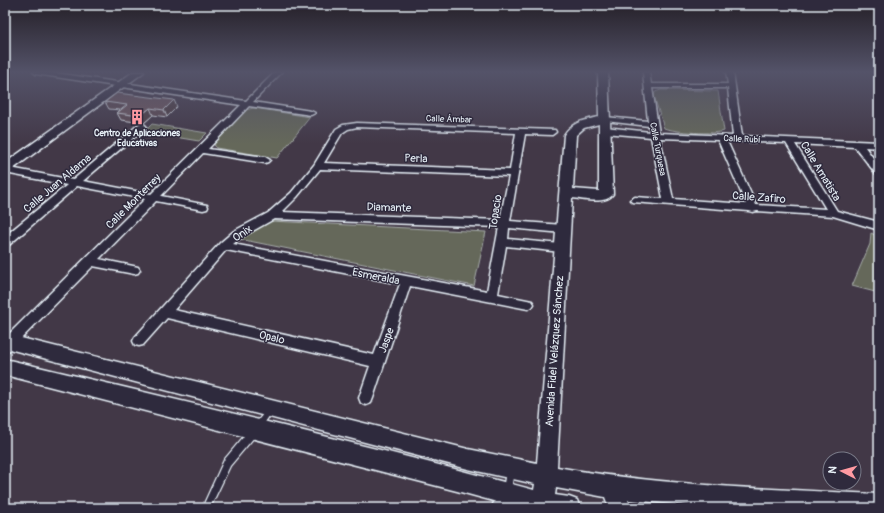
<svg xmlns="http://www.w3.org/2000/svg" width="884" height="513" font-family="Pangolin,sans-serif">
  <rect width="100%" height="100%" fill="#423847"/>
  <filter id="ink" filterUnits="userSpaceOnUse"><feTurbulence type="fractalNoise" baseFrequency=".025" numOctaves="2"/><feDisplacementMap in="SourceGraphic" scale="8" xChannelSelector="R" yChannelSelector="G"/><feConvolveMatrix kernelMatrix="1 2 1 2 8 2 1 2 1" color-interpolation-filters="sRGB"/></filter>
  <g filter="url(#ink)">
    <g fill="#65685a" stroke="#a6aca9">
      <path d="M661,90L718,91L724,131C716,135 673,132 664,128L654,96L655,92Z"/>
      <path d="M254,108L310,117L277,158L216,148L214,144L245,110Z"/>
      <path d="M152,124L207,133L199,141L144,132Z"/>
      <path d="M270,221L486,232L474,286L239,239Z"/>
      <path d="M871,233L879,237V293L852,286L870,244Z"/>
    </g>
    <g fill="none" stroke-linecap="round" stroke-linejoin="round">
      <g stroke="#e8f1f8" stroke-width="2.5">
        <g id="lane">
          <path d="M270,407L272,408L274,410L272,412L261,428L258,430L255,428L254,426L255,424L268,408Z"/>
          <path d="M253,428L256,429L257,432L256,435L230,466L210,508H202L224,460L250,429Z"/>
          <path d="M510,467L513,468L514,471L511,490L510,493L507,494L504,493L503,490L506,471L507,468Z"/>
          <path d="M503,494L506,495L507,498L500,508H491C493,503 498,496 503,494Z"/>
        </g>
      </g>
      <g stroke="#e8f1f8" stroke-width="3">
        <g id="street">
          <path d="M33,72H49L246,101L275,72H282L253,102L311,111L315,113L311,115L249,106L208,149L265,157L270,160L268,162L265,163L203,153L161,196L207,205L208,207L207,209L203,210L156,201L99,259L138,267L140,270L138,273L134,274L93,266L10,350L5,352V338L145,199L77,186L9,245L5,246V236L67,185L5,173V167L73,180L139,124L142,123L146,126L145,128L83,181L151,194L241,105L36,74Z"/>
          <path d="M643,72H649L651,84H728L726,72H733L742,136L879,142V148L865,147L879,166V175L876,174L855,147L795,144L837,211L879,222V230L833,216L757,211L753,212L749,211L632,202L630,200L635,197L663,199L651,137L605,133L601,130L605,127L650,132L649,126L605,121L601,119L605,117L648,121ZM652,88H728L733,136L659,133ZM660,138L718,140L746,204L673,199ZM727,141L786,143L826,209L756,205Z"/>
          <path d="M357,123L555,130L556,132L552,135L525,134L510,221L563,225L567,226L568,229L567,232L563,233L509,228L508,239L561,244L565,245L566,248L565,251L561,252L506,246L498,294L532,301L534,304L532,307L528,309L410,286L373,398L371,403L366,405L361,403L359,398L370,366L167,318L143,345L139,346L135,345L133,341L135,337L220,243L234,231L268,213L291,193L314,165L336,129L343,125ZM357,127L516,133L510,170L324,163L342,133L348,129ZM320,169L509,176L500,220L282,212L297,197ZM274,219L499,227L487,291L233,244L242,237ZM226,250L400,284L374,355L174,310Z"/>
        </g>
      </g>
      <g stroke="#e8f1f8" stroke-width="3">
        <g id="secondary">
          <path d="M133,72H144L9,172L5,173V163Z"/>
          <path d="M598,72H608L613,194C606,205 583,199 572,198L557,467C663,486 771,489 879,494V508H722L628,500L631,508H609L605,497L556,488L555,495L569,497L577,500L580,508H519L457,491L5,375V359C182,401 359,443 534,490L535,484L468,469L5,348V334L468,449L537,463L564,135C572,122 585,120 599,117ZM599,124V191L573,189L576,135L584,128Z"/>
        </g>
      </g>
      <use href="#lane" fill="#2f2a3d" fill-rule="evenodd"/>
      <use href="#street" fill="#2f2a3d" fill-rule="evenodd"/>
      <use href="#secondary" fill="#2f2a3d" fill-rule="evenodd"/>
    </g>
    <path fill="#5f4c52" stroke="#e8f1f8" d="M105,102L177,107L167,117L153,115L144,123L121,120L117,113L120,110L109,109Z"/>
    <g fill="#4e3e42" stroke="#e8f1f8">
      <path d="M174,100L177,107L167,117L164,110Z"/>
      <path d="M150,108L153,115L144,123L140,116Z"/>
    </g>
    <path fill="#6f585f" stroke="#e8f1f8" d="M117,93L174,100L164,110L150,108L140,116L117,113L127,105L105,102Z"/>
  </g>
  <linearGradient id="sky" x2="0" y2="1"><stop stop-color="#241f27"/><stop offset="0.5" stop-color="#545369"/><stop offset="1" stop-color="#545369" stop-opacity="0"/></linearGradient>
  <rect width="884" height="144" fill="url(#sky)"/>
  <defs>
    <g id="building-bare" transform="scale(1.2)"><path d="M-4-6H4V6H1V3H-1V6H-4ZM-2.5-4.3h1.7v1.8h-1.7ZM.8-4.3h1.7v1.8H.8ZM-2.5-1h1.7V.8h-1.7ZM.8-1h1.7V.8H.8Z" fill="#ff9aa2" stroke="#2f2a3d" stroke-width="2.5" paint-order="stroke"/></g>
  </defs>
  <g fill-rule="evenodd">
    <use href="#building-bare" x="137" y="117"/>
  </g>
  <g text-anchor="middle" stroke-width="3" stroke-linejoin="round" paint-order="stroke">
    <g font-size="9" fill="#e8f1f8" stroke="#2f2a3d">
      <text transform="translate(449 119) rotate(2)" y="3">Calle Ámbar</text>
      <text transform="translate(742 139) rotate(3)" y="3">Calle Rubí</text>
      <text transform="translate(658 149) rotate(79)" y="3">Calle Turquesa</text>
    </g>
    <g font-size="9" font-weight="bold" fill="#e8f1f8" stroke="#2f2a3d">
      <text x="137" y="136">Centro de Aplicaciones<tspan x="137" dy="10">Educativas</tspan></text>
    </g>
    <g font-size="11" fill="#e8f1f8" stroke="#2f2a3d">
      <text transform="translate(416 158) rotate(2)" y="4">Perla</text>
      <text transform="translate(821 171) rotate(59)" y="4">Calle Amatista</text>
      <text transform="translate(57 183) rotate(-40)" y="4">Calle Juan Aldama</text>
      <text transform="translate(759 197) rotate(4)" y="4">Calle Zafiro</text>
      <text transform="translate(133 201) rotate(-45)" y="4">Calle Monterrey</text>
      <text transform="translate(389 207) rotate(2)" y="4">Diamante</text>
      <text transform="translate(495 212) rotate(-81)" y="4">Topacio</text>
      <text transform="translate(242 233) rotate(-34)" y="4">Onix</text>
      <text transform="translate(376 276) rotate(11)" y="4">Esmeralda</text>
      <text transform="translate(272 337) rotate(13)" y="4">Opalo</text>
      <text transform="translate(386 340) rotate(-70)" y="4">Jaspe</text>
      <text transform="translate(554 351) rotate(-86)" y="4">Avenida Fidel Velázquez Sánchez</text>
    </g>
  </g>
  <rect width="884" height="513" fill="none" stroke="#2f2a3d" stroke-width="20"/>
  <rect x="10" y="10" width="864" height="493" fill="none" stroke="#e8f1f8" stroke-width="1.5" filter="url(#ink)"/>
  <g transform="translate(842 471) rotate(276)"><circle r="19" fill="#2f2a3d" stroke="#797a88"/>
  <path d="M0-3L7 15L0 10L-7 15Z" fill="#ff9aa2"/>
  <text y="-6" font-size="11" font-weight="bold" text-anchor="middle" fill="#e8f1f8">N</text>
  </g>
</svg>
